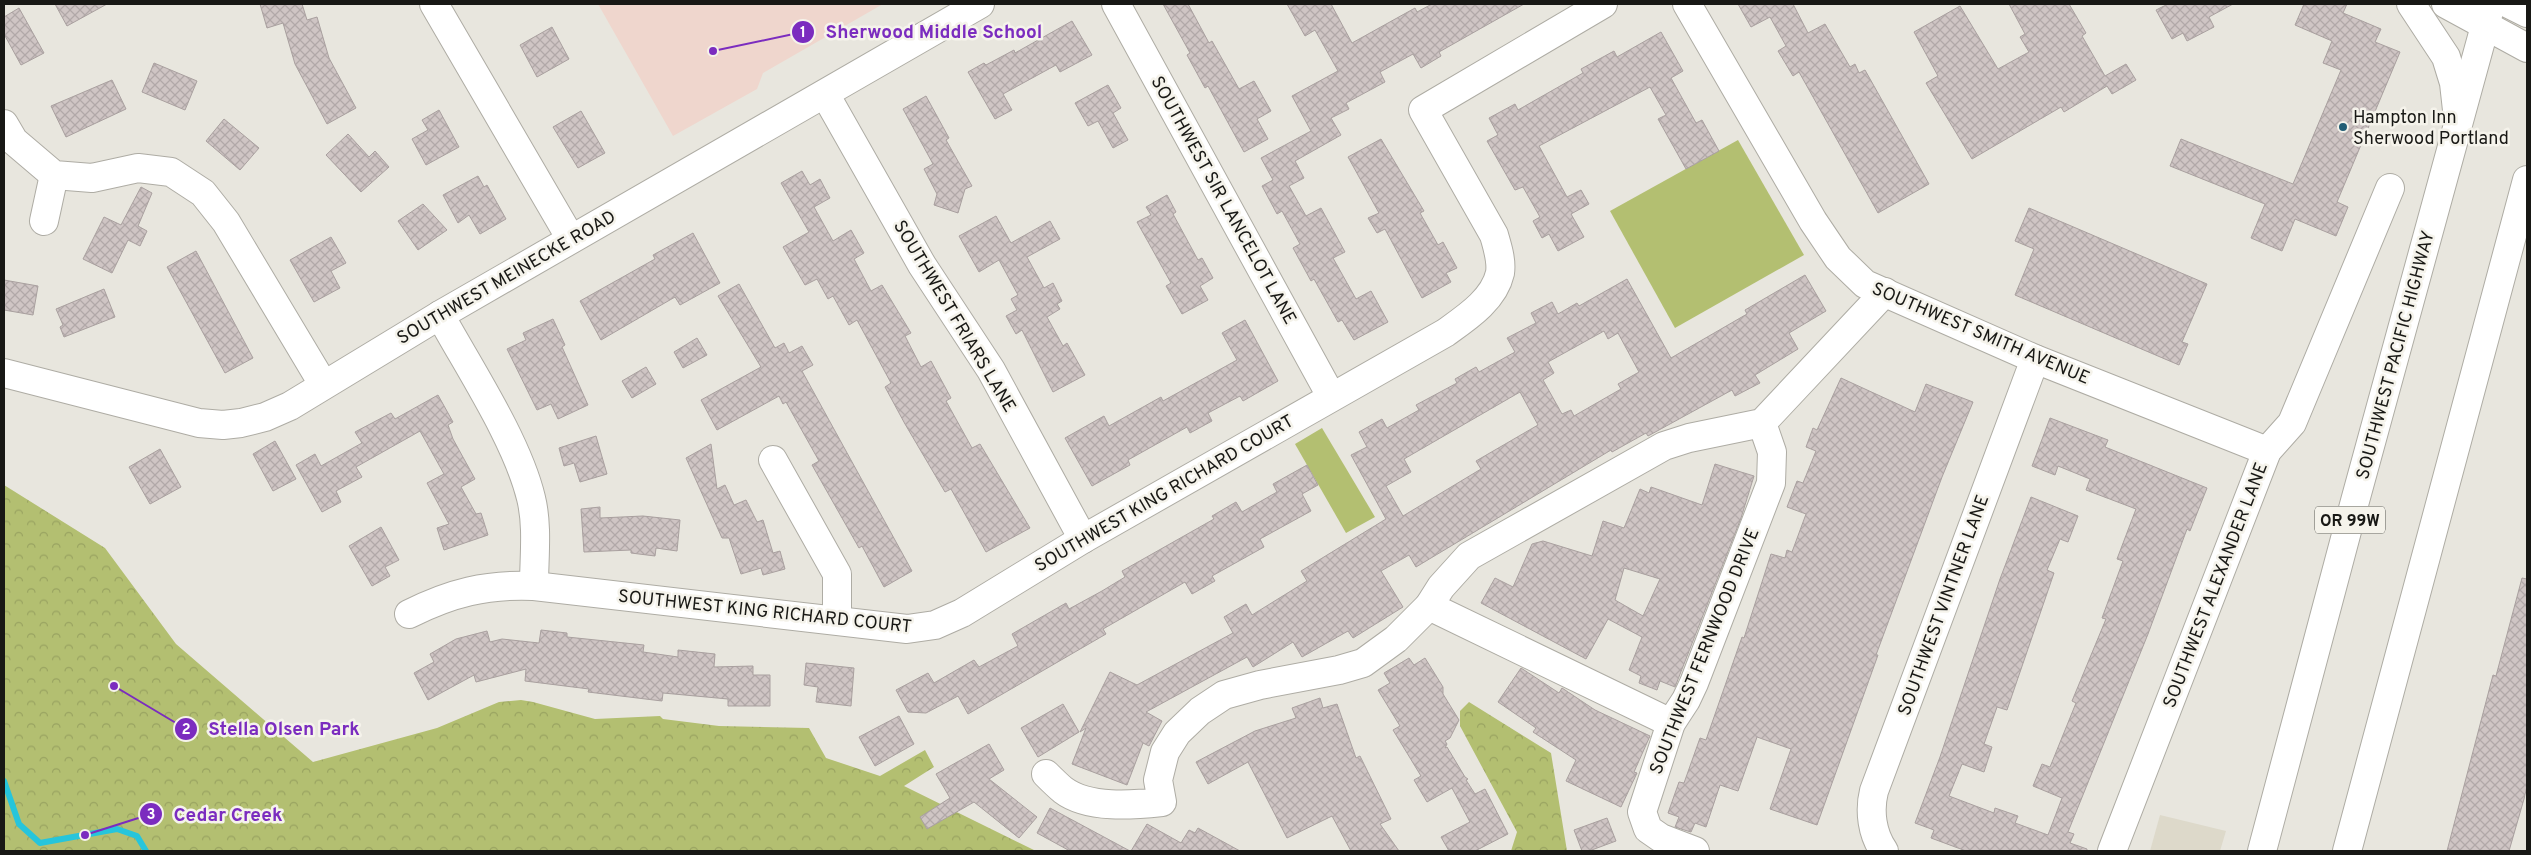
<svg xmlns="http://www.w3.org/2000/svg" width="2531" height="855" font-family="Overpass,sans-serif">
  <defs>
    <pattern id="forest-crowns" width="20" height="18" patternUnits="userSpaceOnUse" patternTransform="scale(1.25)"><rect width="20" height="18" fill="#b3bf71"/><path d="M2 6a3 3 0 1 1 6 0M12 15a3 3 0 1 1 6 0" fill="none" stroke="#99a361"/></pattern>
    <pattern id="building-cross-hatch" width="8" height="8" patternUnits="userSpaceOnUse" patternTransform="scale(1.25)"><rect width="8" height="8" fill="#cfc5c4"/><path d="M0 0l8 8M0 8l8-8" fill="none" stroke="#b1a8a8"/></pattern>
  </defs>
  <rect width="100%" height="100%" fill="#e8e6de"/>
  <path fill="#ddd9ca" d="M2160,815L2226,831L2220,851H2150Z"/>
  <path fill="#efd6cd" d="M598,4H883L763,73L757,89L673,136Z"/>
  <g fill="#b3bf71">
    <path d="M1738,140L1804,255L1675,328L1610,211Z"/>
    <path d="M1322,428L1375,517L1346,533L1295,444Z"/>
  </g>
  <g fill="url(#forest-crowns)">
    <path d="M4,485L105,548L176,644L313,762L437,728L499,702L521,700L533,702L595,719L660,716L663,719L719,726L809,728L826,758L880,776L925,750L934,767L904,786L1036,851H4Z"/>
    <path d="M1469,702L1551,753L1567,851H1511L1517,832L1460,726V711Z"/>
  </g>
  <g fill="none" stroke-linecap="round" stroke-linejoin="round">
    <path stroke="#26c5db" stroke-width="6" d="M4,781L19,824L40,843L117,829L137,836L146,851"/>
  </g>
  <g fill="url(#building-cross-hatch)" stroke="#a9a09f" fill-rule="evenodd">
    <path d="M55,4H107L67,26Z"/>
    <path d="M260,4H302L307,20L317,17L329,58L356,108L327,124L295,64L283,23L267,28Z"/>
    <path d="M1163,4H1188L1209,43L1212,41L1239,89L1254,81L1271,111L1257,119L1268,139L1244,152L1208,86L1205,88L1187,55L1190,53Z"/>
    <path d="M1287,4H1331L1352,43L1415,8L1417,12L1432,4H1524L1439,52L1441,56L1421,68L1413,54L1380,72L1385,82L1346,103L1349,109L1331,118L1341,135L1295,161L1304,178L1289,186L1306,216L1321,208L1345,252L1333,258L1356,299L1371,291L1388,322L1354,340L1342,320L1338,322L1314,279L1311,281L1293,248L1300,244L1282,211L1277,214L1262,186L1273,180L1261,158L1311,131L1292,96L1338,71L1315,30L1305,36Z"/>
    <path d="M1738,4H1793L1808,33L1825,24L1850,67L1855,64L1859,73L1865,70L1929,184L1878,213L1799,72L1793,76L1778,51L1786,46L1770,17L1751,27Z"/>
    <path d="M2009,4H2069L2086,33L2082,36L2105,76L2126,64L2136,80L2112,94L2107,86L2064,112L2061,107L1972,159L1926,83L1938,76L1914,32L1960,6L1998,69L2029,52L2020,37L2025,34Z"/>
    <path d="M2168,4H2233L2209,17L2214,27L2187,41L2183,33L2172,39L2156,10Z"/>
    <path d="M2304,4H2347L2343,13L2381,29L2375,42L2400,52L2337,202L2348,207L2336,236L2295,219L2282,251L2251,238L2265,204L2170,166L2181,139L2293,184L2341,70L2323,63L2332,41L2295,25Z"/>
    <path d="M19,8L44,53L21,65L4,34V17Z"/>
    <path d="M1072,21L1092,55L1060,72L1056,65L1003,94L1012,110L995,119L968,72L984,63L986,65L1014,50L1015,53Z"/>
    <path d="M552,27L569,59L537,77L520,45Z"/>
    <path d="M1661,32L1683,71L1671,78L1696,123L1702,120L1719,151L1686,169L1658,119L1666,115L1650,87L1539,146L1567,197L1581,190L1589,204L1571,214L1584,237L1558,251L1549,234L1542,238L1533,221L1540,217L1523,187L1515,190L1487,141L1498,135L1489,118L1515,104L1518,110L1583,73L1581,69L1614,51L1617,57Z"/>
    <path d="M154,63L197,81L185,110L142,92Z"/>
    <path d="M112,80L126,109L66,137L51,106Z"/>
    <path d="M1108,85L1121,108L1113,113L1128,140L1113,148L1098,121L1088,126L1075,103Z"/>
    <path d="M926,96L949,138L946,140L972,186L965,189L958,213L934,205L937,194L924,169L933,164L903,109Z"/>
    <path d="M439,110L459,147L426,165L412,139L428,130L422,120Z"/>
    <path d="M581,111L605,153L578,168L553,127Z"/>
    <path d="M224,119L259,148L240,170L206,141Z"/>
    <path d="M348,134L369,157L375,151L389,167L361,192L326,155Z"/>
    <path d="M1381,139L1424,211L1420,213L1438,245L1443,242L1457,268L1446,273L1451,282L1422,298L1385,229L1377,233L1368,218L1379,213L1348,157Z"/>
    <path d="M802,171L810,185L820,179L830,198L814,207L833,241L851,230L864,253L854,259L871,291L882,285L911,333L905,336L921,367L931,361L951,398L946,401L972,448L980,444L1030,528L986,552L951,489L945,492L905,424L885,387L891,383L857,320L849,325L833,296L828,299L817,279L805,285L783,247L809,232L781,183Z"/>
    <path d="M478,176L484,187L487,185L506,219L480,234L469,215L458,223L443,195Z"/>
    <path d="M141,187L152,193L138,226L147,231L140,246L128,240L112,273L83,259L104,217L121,225Z"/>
    <path d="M1167,195L1176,212L1173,214L1198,260L1202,258L1213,278L1200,286L1208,300L1182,314L1166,286L1171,283L1137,222L1151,215L1146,207Z"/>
    <path d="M423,204L447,230L418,250L398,221Z"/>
    <path d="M2029,208L2207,284L2182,342L2188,344L2179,365L2015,295L2034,249L2015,241Z"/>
    <path d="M996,216L1011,243L1050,221L1060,239L1027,257L1044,288L1053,283L1062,301L1057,304L1060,309L1047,317L1063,346L1067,343L1085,375L1053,392L1022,330L1016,334L1006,316L1017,310L1011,299L1018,295L999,260L979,272L959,236Z"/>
    <path d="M693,233L720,283L680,305L675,297L601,340L580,301L655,259L653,255Z"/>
    <path d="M331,237L346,263L331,271L340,288L314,302L290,260Z"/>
    <path d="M196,251L253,358L225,373L167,267Z"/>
    <path d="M1805,275L1826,311L1789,333L1798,349L1755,375L1760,383L1735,396L1732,390L1648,436L1646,433L1612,452L1611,450L1416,567L1409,555L1381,571L1403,607L1353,638L1348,631L1302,657L1293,642L1253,667L1247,657L1146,712L1162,721L1149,746L1143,743L1127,785L1072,764L1086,728L1080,732L1110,672L1137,685L1233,633L1224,617L1246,604L1252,615L1307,581L1301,571L1386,519L1351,455L1367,447L1359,432L1382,419L1387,428L1419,410L1416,405L1457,383L1455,379L1476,367L1479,372L1515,352L1507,338L1536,323L1531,313L1552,302L1558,314L1577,303L1579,306L1627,279L1671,358L1747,314L1745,310ZM1604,331L1608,339L1618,333L1639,372L1618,384L1621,389L1574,416L1571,410L1562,414L1543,380L1554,373L1548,362ZM1520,392L1538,425L1476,461L1481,469L1403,516L1386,486L1411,472L1404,459Z"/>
    <path d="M4,280L38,286L33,315L4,310Z"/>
    <path d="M739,284L775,348L784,343L789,353L802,346L813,365L802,371L912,571L884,587L862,546L859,548L812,465L819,461L786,402L783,404L779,396L717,430L701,400L761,367L718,296Z"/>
    <path d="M104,289L115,317L64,337L60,327L63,325L56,309Z"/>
    <path d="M553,319L565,345L562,347L588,405L558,419L551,404L537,410L507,349L526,340L523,333Z"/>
    <path d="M1245,320L1278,381L1243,401L1240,396L1208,413L1212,421L1190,433L1187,427L1128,460L1130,465L1092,486L1065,438L1104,416L1109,426L1161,397L1163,401L1237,360L1222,333Z"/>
    <path d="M697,338L707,355L683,368L674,352Z"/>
    <path d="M646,367L656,384L632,398L622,381Z"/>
    <path d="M1841,378L1915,412L1926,384L1973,402L1942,477L1876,655H1878L1817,825L1770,809L1791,749L1757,737L1738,791L1720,785L1706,827L1695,823L1691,832L1681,829L1675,827L1679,817L1668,813L1679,782L1684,783L1700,738L1706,740L1742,637L1744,638L1771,554L1785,558L1787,550L1792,552L1806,514L1787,507L1797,481L1803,483L1816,451L1806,447L1813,428L1817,430Z"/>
    <path d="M438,395L453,422L448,425L453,439L475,479L461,487L476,514L481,513L488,535L444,550L437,528L449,524L427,483L444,474L420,431L356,467L362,477L336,491L341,502L322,512L296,465L315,454L321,466L362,443L355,432L391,413L395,419Z"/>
    <path d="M2050,418L2108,440L2105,447L2207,488L2190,531L2187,529L2148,634L2068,832L2074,834L2070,843L2087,849V851H1966L1931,838L1934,830L1915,823L1940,757L2000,579L2031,497L2078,516L2068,542L2060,539L2047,570L2054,573L2007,710L1997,707L1984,744L1992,747L1984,772L1962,764L1949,796L1994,813L1995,808L2018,816L2015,823L2048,835L2062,798L2033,786L2042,764L2050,767L2076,703L2072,701L2106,619L2102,618L2123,561L2117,559L2136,509L2086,490L2090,479L2058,466L2055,475L2032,466Z"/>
    <path d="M596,436L607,474L580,482L574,463L564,466L559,448Z"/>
    <path d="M275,441L296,479L273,491L253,454Z"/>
    <path d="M711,444L717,489L725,485L734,505L746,500L757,522L763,520L773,553L780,551L785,569L763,575L761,568L741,574L729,538H722L686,458Z"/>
    <path d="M160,449L181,487L150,504L129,467Z"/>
    <path d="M1715,464L1754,476L1741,518L1675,687L1660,681L1657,690L1639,683L1641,676L1629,670L1642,637L1608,619L1586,659L1481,603L1495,578L1513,587L1532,544L1543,541L1592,556L1603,521L1624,528L1640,489L1649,493L1651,487L1702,505ZM1624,568L1660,579L1643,616L1615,600Z"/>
    <path d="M1307,465L1318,485L1302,494L1311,511L1260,539L1264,547L1212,576L1215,581L1192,594L1185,582L1103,629L1106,634L968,714L958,696L926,713L908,712L896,690L928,673L934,683L974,660L979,667L1018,646L1012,634L1066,603L1069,609L1102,591L1125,577L1122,571L1214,519L1212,516L1236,502L1242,512L1277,492L1273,484Z"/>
    <path d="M600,507V518L643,516L680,520L677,551L656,548L655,556L631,553V550L584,552L581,509Z"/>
    <path d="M381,527L399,560L385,567L390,576L372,586L349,546Z"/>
    <path d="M2522,578L2527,579V786L2524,799L2509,851H2447L2493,675L2496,676Z"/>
    <path d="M541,630L567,633V637L644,645L643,652L678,657V650L715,654L714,667L753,666V675H770V706H728V699L663,693L662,701L588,692L589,689L525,681L526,669L476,682L474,675L428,700L414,673L434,662L430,654L456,639L487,631L490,642L502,639L539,643Z"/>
    <path d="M1409,658L1414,665L1425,658L1443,687V694L1459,720L1450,738L1445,741L1447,744L1445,748L1447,747L1465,777L1468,779L1466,780L1475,794L1485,789L1508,834L1475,851H1449L1441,837L1470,822L1452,788L1427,802L1414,780L1421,776L1393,730L1400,726L1378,690L1390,683L1384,673Z"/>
    <path d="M806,663L854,668L851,706L816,702L818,687L804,685Z"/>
    <path d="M1521,668L1559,693L1562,688L1595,710L1650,736L1634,772L1637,773L1621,807L1566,781L1576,760L1533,732L1536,728L1498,702Z"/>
    <path d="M1320,698L1323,708L1337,704L1356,758L1360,756L1391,819L1380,824L1399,851H1351L1332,816L1287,838L1248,762L1208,784L1196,762L1255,731L1296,718L1292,708Z"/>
    <path d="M1063,704L1079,732L1038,757L1021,728Z"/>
    <path d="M899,716L914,744L875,766L859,737Z"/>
    <path d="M989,744L1004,770L989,779L1037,817L1019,838L974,802L927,829L920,817L950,798L936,774Z"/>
    <path d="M1050,808L1130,851H1070L1037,833Z"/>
    <path d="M1607,818L1616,841L1589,851H1582L1574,830Z"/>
    <path d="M1147,824L1181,843L1189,830L1195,833L1198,828L1240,851H1131Z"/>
  </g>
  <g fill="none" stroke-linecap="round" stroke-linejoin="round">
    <g stroke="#aeaca4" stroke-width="30">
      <g id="minor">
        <path d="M434,4L571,239"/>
        <path d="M1116,4L1331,396"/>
        <path d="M1687,4L1813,221L1838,258L1865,284L2035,359L2267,451"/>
        <path d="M825,94L922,265L991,370L1083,539"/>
        <path d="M4,124L14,141L54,175L92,178L138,168L171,172L203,193L226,222L323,384"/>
        <path d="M44,221L54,175"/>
        <path d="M440,315C469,368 517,440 531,498C538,526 534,558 534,586"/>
        <path d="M773,460L837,574V620"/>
        <path d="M1429,606L1671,723"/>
        <path d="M409,614C451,593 486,584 534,586L907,629L935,625L962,613L1083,539L1445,333C1466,318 1494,300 1500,273C1502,260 1497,246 1494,235L1423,110L1603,4"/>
        <path d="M1046,774C1051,779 1057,785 1063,790C1088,809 1133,805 1162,802L1158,780L1165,752L1177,733L1200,711L1224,695L1260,685L1339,670L1363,663L1396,639L1429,606L1441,587L1469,556L1664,446L1689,438L1762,423L1885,292"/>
        <path d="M1695,851L1661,838L1648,829L1642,812L1671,723L1686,700L1694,683L1771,483L1772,452L1762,423"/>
        <path d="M1884,851C1872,834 1869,811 1874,791L2035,359"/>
        <path d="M2112,851L2267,451L2292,423L2390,188"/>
      </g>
    </g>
    <g stroke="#aeaca4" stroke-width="30">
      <g id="major">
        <path d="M2446,4L2527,48"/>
        <path d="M2509,4L2527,13"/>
        <path d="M4,373L199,423L223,425L241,423L265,417L290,406L440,315L980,4"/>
      </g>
    </g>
    <g stroke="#aeaca4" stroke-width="30">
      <g id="highway">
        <path d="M2411,4L2446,57L2454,83L2457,110"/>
        <path d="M2262,851L2355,501L2491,4"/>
        <path d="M2347,851L2527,180"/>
      </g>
    </g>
    <use href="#minor" stroke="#fff" stroke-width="28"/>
    <use href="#major" stroke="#fff" stroke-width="28"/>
    <use href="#highway" stroke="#fff" stroke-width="28"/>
  </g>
  <circle fill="#225d75" stroke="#f5f3eb" stroke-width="2" cx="2343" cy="127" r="5"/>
  <g text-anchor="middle" stroke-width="5" stroke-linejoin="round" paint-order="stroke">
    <rect fill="#f5f3eb" stroke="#5a5a55" stroke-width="1" x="2315" y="506.5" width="70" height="27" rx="4"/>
    <g font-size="16" font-weight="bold" fill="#181815">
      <text x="2350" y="526">OR 99W</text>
    </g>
    <g font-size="18" fill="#181815" stroke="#f5f3eb" text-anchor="start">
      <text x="2353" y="123">Hampton Inn<tspan x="2353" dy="21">Sherwood Portland</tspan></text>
    </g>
    <g font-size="18" fill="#181815" stroke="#f5f3eb">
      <text transform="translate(1224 200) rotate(61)" y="6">SOUTHWEST SIR LANCELOT LANE</text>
      <text transform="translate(506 277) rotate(-30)" y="6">SOUTHWEST MEINECKE ROAD</text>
      <text transform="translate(955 316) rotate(59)" y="6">SOUTHWEST FRIARS LANE</text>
      <text transform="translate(1981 333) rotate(23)" y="6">SOUTHWEST SMITH AVENUE</text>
      <text transform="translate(2395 355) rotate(-75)" y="6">SOUTHWEST PACIFIC HIGHWAY</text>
      <text transform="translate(1164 493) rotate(-30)" y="6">SOUTHWEST KING RICHARD COURT</text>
      <text transform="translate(2215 585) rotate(-69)" y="6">SOUTHWEST ALEXANDER LANE</text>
      <text transform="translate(1943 605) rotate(-70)" y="6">SOUTHWEST VINTNER LANE</text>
      <text transform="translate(765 611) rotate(6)" y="6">SOUTHWEST KING RICHARD COURT</text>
      <text transform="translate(1704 651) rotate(-68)" y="6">SOUTHWEST FERNWOOD DRIVE</text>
    </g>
  </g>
  <path fill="none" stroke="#7b2cbf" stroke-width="2" d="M713 51L803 32M114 686L186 729M85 835L151 814"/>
  <g fill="#7b2cbf" stroke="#f5f3eb" stroke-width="2">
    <circle cx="713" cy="51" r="5"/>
    <circle cx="114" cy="686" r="5"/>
    <circle cx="85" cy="835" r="5"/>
    <circle cx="803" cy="32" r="12"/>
    <circle cx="186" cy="729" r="12"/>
    <circle cx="151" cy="814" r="12"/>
  </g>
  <g font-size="15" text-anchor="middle" font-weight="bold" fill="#fff">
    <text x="803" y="37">1</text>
    <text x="186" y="734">2</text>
    <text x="151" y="819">3</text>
  </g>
  <g font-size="19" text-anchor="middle" font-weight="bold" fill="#7b2cbf" stroke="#f5f3eb" stroke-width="5" stroke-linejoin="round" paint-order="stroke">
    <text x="934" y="38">Sherwood Middle School</text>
    <text x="284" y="735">Stella Olsen Park</text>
    <text x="228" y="821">Cedar Creek</text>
  </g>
  <rect width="2531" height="855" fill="none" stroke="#181815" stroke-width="10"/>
</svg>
